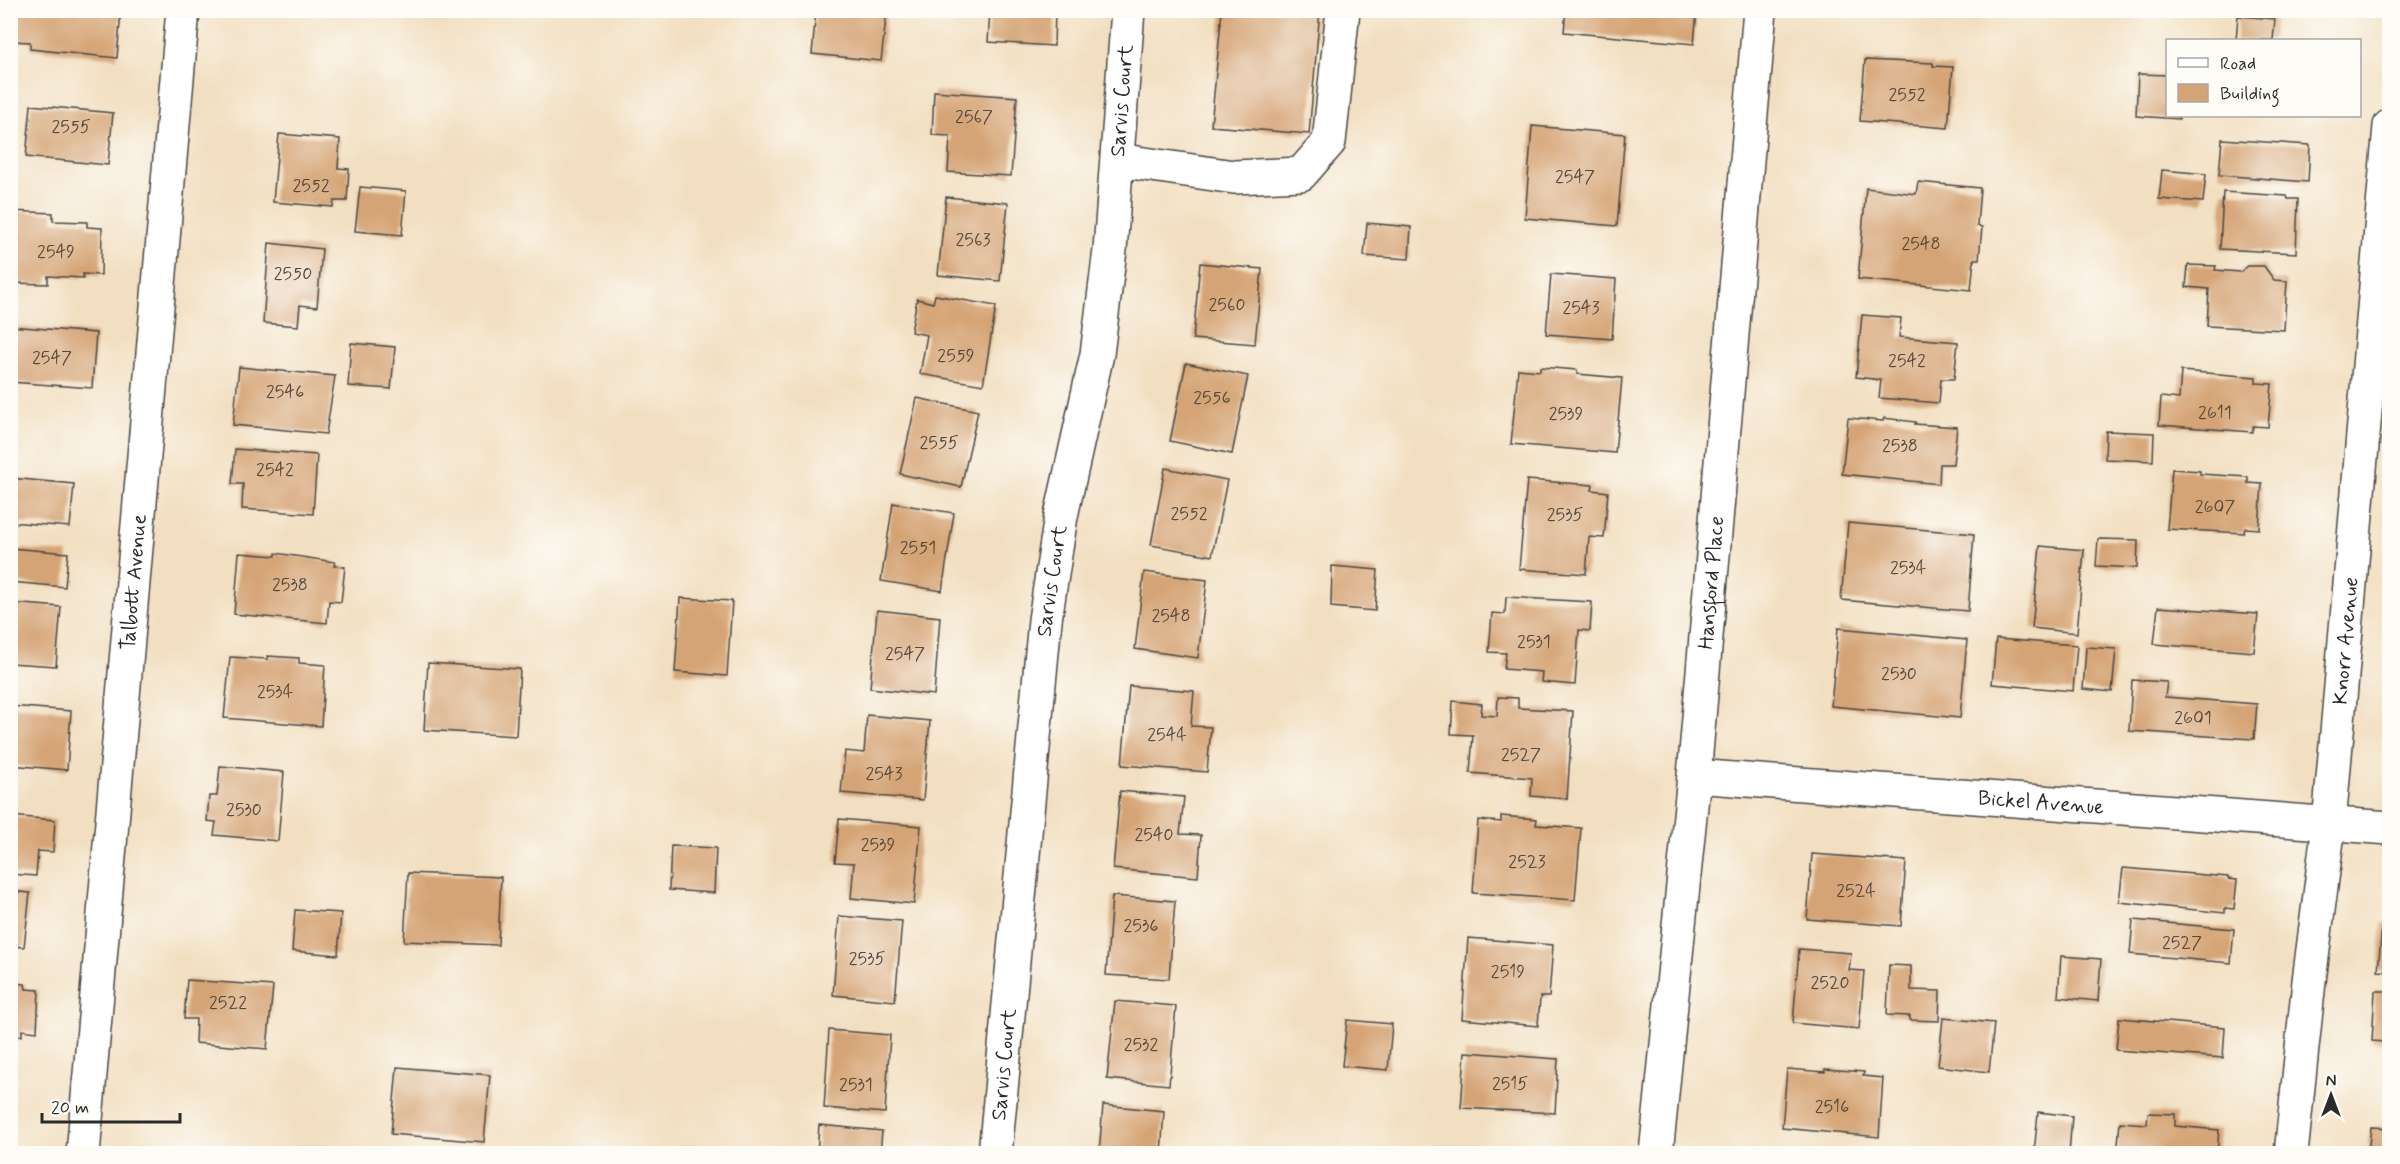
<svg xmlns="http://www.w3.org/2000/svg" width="2400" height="1164" font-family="Mynerve,sans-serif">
  <rect width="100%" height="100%" fill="#fdfcf7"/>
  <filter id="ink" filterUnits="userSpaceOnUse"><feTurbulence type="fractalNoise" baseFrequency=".0167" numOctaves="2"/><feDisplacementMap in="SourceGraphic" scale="12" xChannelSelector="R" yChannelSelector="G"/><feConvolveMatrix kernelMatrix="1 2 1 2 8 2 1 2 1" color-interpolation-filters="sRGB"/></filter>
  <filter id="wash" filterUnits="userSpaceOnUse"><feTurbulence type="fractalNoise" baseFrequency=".008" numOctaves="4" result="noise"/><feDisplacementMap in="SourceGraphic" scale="24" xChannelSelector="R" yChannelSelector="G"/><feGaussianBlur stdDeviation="1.35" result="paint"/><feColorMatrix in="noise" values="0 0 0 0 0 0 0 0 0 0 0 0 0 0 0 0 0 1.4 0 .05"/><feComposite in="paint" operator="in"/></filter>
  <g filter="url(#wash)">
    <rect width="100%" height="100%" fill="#f2dfc1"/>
    <g id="blocks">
      <g fill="#d5a476">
        <path d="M10,10L121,11L117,58L30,49V42L10,41Z"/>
        <path d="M816,10H887L881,61L812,54Z"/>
        <path d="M990,10H1055L1054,46L988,42Z"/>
        <path d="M1222,10H1320L1309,134L1211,126Z"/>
        <path d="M1566,10H1697L1694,44L1564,32Z"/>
        <path d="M2238,16L2275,19L2273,40H2236Z"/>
        <path d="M1865,60L1933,63V66L1953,67L1948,128L1860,121Z"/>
        <path d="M2138,74L2168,75V116H2179V119L2136,116Z"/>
        <path d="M934,91L1017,97L1011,176L948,172L950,136L932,135Z"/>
        <path d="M31,105L113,113L108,165L26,157Z"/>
        <path d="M1532,126L1625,134L1617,226L1525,218Z"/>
        <path d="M279,134L340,139L338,168L349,169L347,201H334L333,207L273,202Z"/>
        <path d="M2222,139L2310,145L2308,182L2219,175Z"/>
        <path d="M2162,170L2206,174L2203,202L2159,199Z"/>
        <path d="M1918,182L1980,188L1977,226L1982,227L1979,259H1974L1971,290L1858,279L1866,188L1916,194Z"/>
        <path d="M360,187L406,191L402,235L355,231Z"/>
        <path d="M2223,192L2287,196L2288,199H2298L2296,253L2220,249Z"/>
        <path d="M946,197L1008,203L1000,281L938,275Z"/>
        <path d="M10,211L53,213V221L87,222V227L102,228L101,275L83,274V278L48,276V284L10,283Z"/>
        <path d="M1367,223L1411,227L1409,259L1364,256Z"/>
        <path d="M269,243L322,249L317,307L300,305L298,326L263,323Z"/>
        <path d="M1200,263L1262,269L1255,344L1193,339Z"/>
        <path d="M2188,265L2216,266L2215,270L2240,272L2248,266H2264L2274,280L2287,281L2284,330L2207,326L2209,289L2186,287Z"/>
        <path d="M1551,274L1616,279L1612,339L1546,334Z"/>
        <path d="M935,295L996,306L983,385L920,374L927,335L911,332L917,299L933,303Z"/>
        <path d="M1862,315L1901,318L1899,337L1958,342L1954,379H1941L1939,403L1879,398L1881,380L1856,377Z"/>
        <path d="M10,326L96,333L92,388L10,382Z"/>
        <path d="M351,343L395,347L391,389L348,386Z"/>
        <path d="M1186,363L1248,376L1232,454L1170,441Z"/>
        <path d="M239,367L335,376L326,434L233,425Z"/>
        <path d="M1540,367L1577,370V374L1622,378L1615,453L1511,444L1518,369L1540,371Z"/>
        <path d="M2181,371L2256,377V383L2272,384L2268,427L2253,426L2252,432L2159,425L2161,397L2179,399Z"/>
        <path d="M917,398L978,411L961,487L900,474Z"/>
        <path d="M1848,418L1883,421L1884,418L1916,422L1915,424L1957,427L1953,464H1940L1939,484L1842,474Z"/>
        <path d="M2106,431L2154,433L2153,461L2105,459Z"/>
        <path d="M235,449L317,455L313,514L242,509L243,484H232Z"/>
        <path d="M1165,468L1227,480L1212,556L1151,545Z"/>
        <path d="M2172,469L2200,471V474L2248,477V483L2262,484L2259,529L2245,528L2244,533L2167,529Z"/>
        <path d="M10,478L74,484L70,527L10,522Z"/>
        <path d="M1527,480L1593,485L1592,490L1608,492L1604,538L1589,537L1586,574L1519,569Z"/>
        <path d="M893,503L954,513L942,591L881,581Z"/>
        <path d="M1848,523L1974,534L1968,611L1841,600Z"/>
        <path d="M2098,539L2138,540L2137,568L2096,566Z"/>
        <path d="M2040,546L2084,550L2077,633L2032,628Z"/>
        <path d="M10,548L68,553L65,587L10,582Z"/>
        <path d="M239,553L276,556V553L335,562L334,566L345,567L341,602L329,601L327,623L234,614Z"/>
        <path d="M1332,566L1378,570L1375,611L1331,607Z"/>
        <path d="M1144,572L1207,580L1198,658L1135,649Z"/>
        <path d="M1506,597L1592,602L1590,631L1579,630L1575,685L1541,682L1542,672L1504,669L1506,653L1489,652L1492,613L1505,614Z"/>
        <path d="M680,598L732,601L727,676L675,672Z"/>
        <path d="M10,603L61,607L56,666L10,663Z"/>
        <path d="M2158,607L2258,614L2254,652L2154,644Z"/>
        <path d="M877,610L940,617L934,695L870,688Z"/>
        <path d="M1838,628L1967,640L1960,718L1831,706Z"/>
        <path d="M1996,639L2077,645L2073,691L1992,684Z"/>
        <path d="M2086,647L2116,649L2112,692L2083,689Z"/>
        <path d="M267,656L299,658V663L325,665L321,726L224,718L230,657L268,659Z"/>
        <path d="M428,663L520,669L516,736L424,730Z"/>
        <path d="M2132,680L2167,682L2165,697L2257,704L2254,739L2129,731Z"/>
        <path d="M1129,686L1194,691L1191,726L1211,727L1207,772L1122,765Z"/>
        <path d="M1498,697L1518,698V708L1573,711L1567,799L1531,796L1532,778L1470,773L1473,735L1451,734L1453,701L1482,704L1481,715L1497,716Z"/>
        <path d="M10,706L71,711L67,770L10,765Z"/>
        <path d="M867,715L930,721L923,800L841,793L845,751L864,753Z"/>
        <path d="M220,766L284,772L278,841L214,835L216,822L207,821L209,796H217Z"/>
        <path d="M1120,791L1184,797L1180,834L1201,835L1198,877L1113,869Z"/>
        <path d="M10,816L55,820L53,852L38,851L36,876L10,874Z"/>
        <path d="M1501,816L1537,819L1536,825L1581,828L1575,900L1473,893L1478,820L1501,822Z"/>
        <path d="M839,819L921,826L914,904L851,898L854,863L835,862Z"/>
        <path d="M671,846L716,848L714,893L669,890Z"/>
        <path d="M1812,854L1906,861L1901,926L1807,919Z"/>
        <path d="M2123,868L2228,877V879L2237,880L2234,909L2225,908V913L2119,902Z"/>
        <path d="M408,873L501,877L498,945L404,941Z"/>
        <path d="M10,891L30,893L24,947L10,946Z"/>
        <path d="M1112,896L1175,901L1169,979L1106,975Z"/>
        <path d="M295,910L341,913L338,955L292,951Z"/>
        <path d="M839,916L902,921L895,1001L833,995Z"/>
        <path d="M2133,920L2234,929L2231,963L2130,954Z"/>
        <path d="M2382,923L2390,924V972L2378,971Z"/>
        <path d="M1468,938L1553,945L1549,997H1540L1538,1026L1462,1019Z"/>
        <path d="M1799,949L1851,953L1849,970L1864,971L1859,1029L1793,1023Z"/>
        <path d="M2061,956L2101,959L2098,1001L2058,997Z"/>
        <path d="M1889,965L1911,966V990L1940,991L1939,1021L1910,1020V1016L1887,1015Z"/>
        <path d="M187,980L273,986L267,1049L195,1043L196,1019H184Z"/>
        <path d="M10,983L25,984L26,989L39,990L37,1032L22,1030V1036L10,1035Z"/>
        <path d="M2387,988H2390V1045H2384V1042L2372,1041L2375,991H2387Z"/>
        <path d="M1115,1001L1176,1006L1169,1085L1107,1079Z"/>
        <path d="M1943,1018L1994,1023L1989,1072L1938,1066Z"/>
        <path d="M2119,1018L2225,1027L2223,1058L2116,1050Z"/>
        <path d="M1347,1020L1392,1024L1388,1070L1342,1066Z"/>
        <path d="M829,1030L890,1035L885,1113L824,1108Z"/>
        <path d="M1465,1052L1558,1059L1555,1113L1461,1108Z"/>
        <path d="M397,1067L490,1075L484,1142L391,1134Z"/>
        <path d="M1787,1069L1825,1072V1069L1864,1072L1863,1076L1883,1078L1879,1137L1782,1128Z"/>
        <path d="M1103,1105L1164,1111L1161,1154H1099Z"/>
        <path d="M2038,1112L2072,1116L2069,1154H2034Z"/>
        <path d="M2148,1113L2175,1114V1126L2219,1130L2217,1154H2117L2120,1122L2147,1124Z"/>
        <path d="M819,1125L882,1131L880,1154H817Z"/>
        <path d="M2371,1127L2390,1128V1154H2368Z"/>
      </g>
    </g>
  </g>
  <g filter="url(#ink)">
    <use href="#blocks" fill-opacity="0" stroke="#494642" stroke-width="1.5"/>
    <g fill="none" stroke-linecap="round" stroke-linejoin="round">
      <g stroke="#494642" stroke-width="36">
        <g id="minor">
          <path d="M1117,160L1234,177L1301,174L1329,142L1343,10"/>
          <path id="s1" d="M1694,776L2390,828"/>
          <path id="s2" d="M83,1154L183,10"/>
          <path id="s3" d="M995,1154L1045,620L1061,516L1097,354L1110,250L1128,10"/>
          <path id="s4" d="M1656,1154L1694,776L1760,10"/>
          <path id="s5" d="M2291,1154L2309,981L2329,824L2390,126"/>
        </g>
      </g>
      <use href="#minor" stroke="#fff" stroke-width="33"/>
    </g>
  </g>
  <g text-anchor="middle" stroke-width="5" stroke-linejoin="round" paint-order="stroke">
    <g font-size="18" fill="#56493e">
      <text x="1907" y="100">2552</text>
      <text x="974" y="122">2567</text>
      <text x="71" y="132">2555</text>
      <text x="1575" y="182">2547</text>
      <text x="311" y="191">2552</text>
      <text x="973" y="245">2563</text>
      <text x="1921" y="249">2548</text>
      <text x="56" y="257">2549</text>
      <text x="293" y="279">2550</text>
      <text x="1227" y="310">2560</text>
      <text x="1581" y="313">2543</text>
      <text x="956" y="361">2559</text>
      <text x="52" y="363">2547</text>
      <text x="1907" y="366">2542</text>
      <text x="285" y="397">2546</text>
      <text x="1212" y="403">2556</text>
      <text x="2215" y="418">2611</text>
      <text x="1566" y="419">2539</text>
      <text x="939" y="448">2555</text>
      <text x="1900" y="451">2538</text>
      <text x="275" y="475">2542</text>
      <text x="2215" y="512">2607</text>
      <text x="1189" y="519">2552</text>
      <text x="1565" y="520">2535</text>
      <text x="918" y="553">2551</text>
      <text x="1908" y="573">2534</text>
      <text x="290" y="590">2538</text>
      <text x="1171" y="621">2548</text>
      <text x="1534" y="647">2531</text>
      <text x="905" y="659">2547</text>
      <text x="1899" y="679">2530</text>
      <text x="275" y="697">2534</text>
      <text x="2193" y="723">2601</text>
      <text x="1167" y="740">2544</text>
      <text x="1521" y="760">2527</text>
      <text x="884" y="779">2543</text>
      <text x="244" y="815">2530</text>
      <text x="1154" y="840">2540</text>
      <text x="878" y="850">2539</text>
      <text x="1527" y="867">2523</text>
      <text x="1856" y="896">2524</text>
      <text x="1141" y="931">2536</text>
      <text x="2182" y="948">2527</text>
      <text x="867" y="964">2535</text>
      <text x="1508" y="977">2519</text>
      <text x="1830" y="988">2520</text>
      <text x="228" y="1008">2522</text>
      <text x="1141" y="1050">2532</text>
      <text x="1510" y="1089">2515</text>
      <text x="856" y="1090">2531</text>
      <text x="1832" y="1112">2516</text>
    </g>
    <g font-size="21" fill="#2b2b2b" stroke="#fdfcf7">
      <text dy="7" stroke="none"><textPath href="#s3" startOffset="1062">Sarvis Court</textPath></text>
      <text dy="7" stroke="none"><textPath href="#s3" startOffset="576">Sarvis Court</textPath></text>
      <text dy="7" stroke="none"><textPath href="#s2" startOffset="574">Talbott Avenue</textPath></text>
      <text dy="7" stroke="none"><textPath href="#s4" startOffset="574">Hansford Place</textPath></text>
      <text dy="7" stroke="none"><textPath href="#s5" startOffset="516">Knorr Avenue</textPath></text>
      <text dy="7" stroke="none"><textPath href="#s1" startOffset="348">Bickel Avenue</textPath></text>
      <text dy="7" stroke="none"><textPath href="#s3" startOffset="90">Sarvis Court</textPath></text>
    </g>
  </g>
  <rect width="2400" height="1164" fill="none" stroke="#fdfcf7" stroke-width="36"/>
  <rect x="2166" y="39" width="195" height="78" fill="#fdfcf7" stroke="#a9a8a5" stroke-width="1.5"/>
  <rect x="2178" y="58" width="30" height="9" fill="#ffffff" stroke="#a9a8a5" stroke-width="1.5"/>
  <text x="2220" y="69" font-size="18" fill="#2b2b2b">Road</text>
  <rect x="2178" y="84" width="30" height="18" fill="#d5a476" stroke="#a9a8a5" stroke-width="1.5"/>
  <text x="2220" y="99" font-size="18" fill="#2b2b2b">Building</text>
  <g transform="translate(2331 1095)" stroke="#fdfcf7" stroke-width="4.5" paint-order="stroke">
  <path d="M0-4.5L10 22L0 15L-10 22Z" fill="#2b2b2b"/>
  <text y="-9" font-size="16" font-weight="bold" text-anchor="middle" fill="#2b2b2b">N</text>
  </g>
  <path d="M42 1113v9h138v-9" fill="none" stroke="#2b2b2b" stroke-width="3"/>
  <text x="51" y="1113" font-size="18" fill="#2b2b2b" stroke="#fdfcf7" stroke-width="4.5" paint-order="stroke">20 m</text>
</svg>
